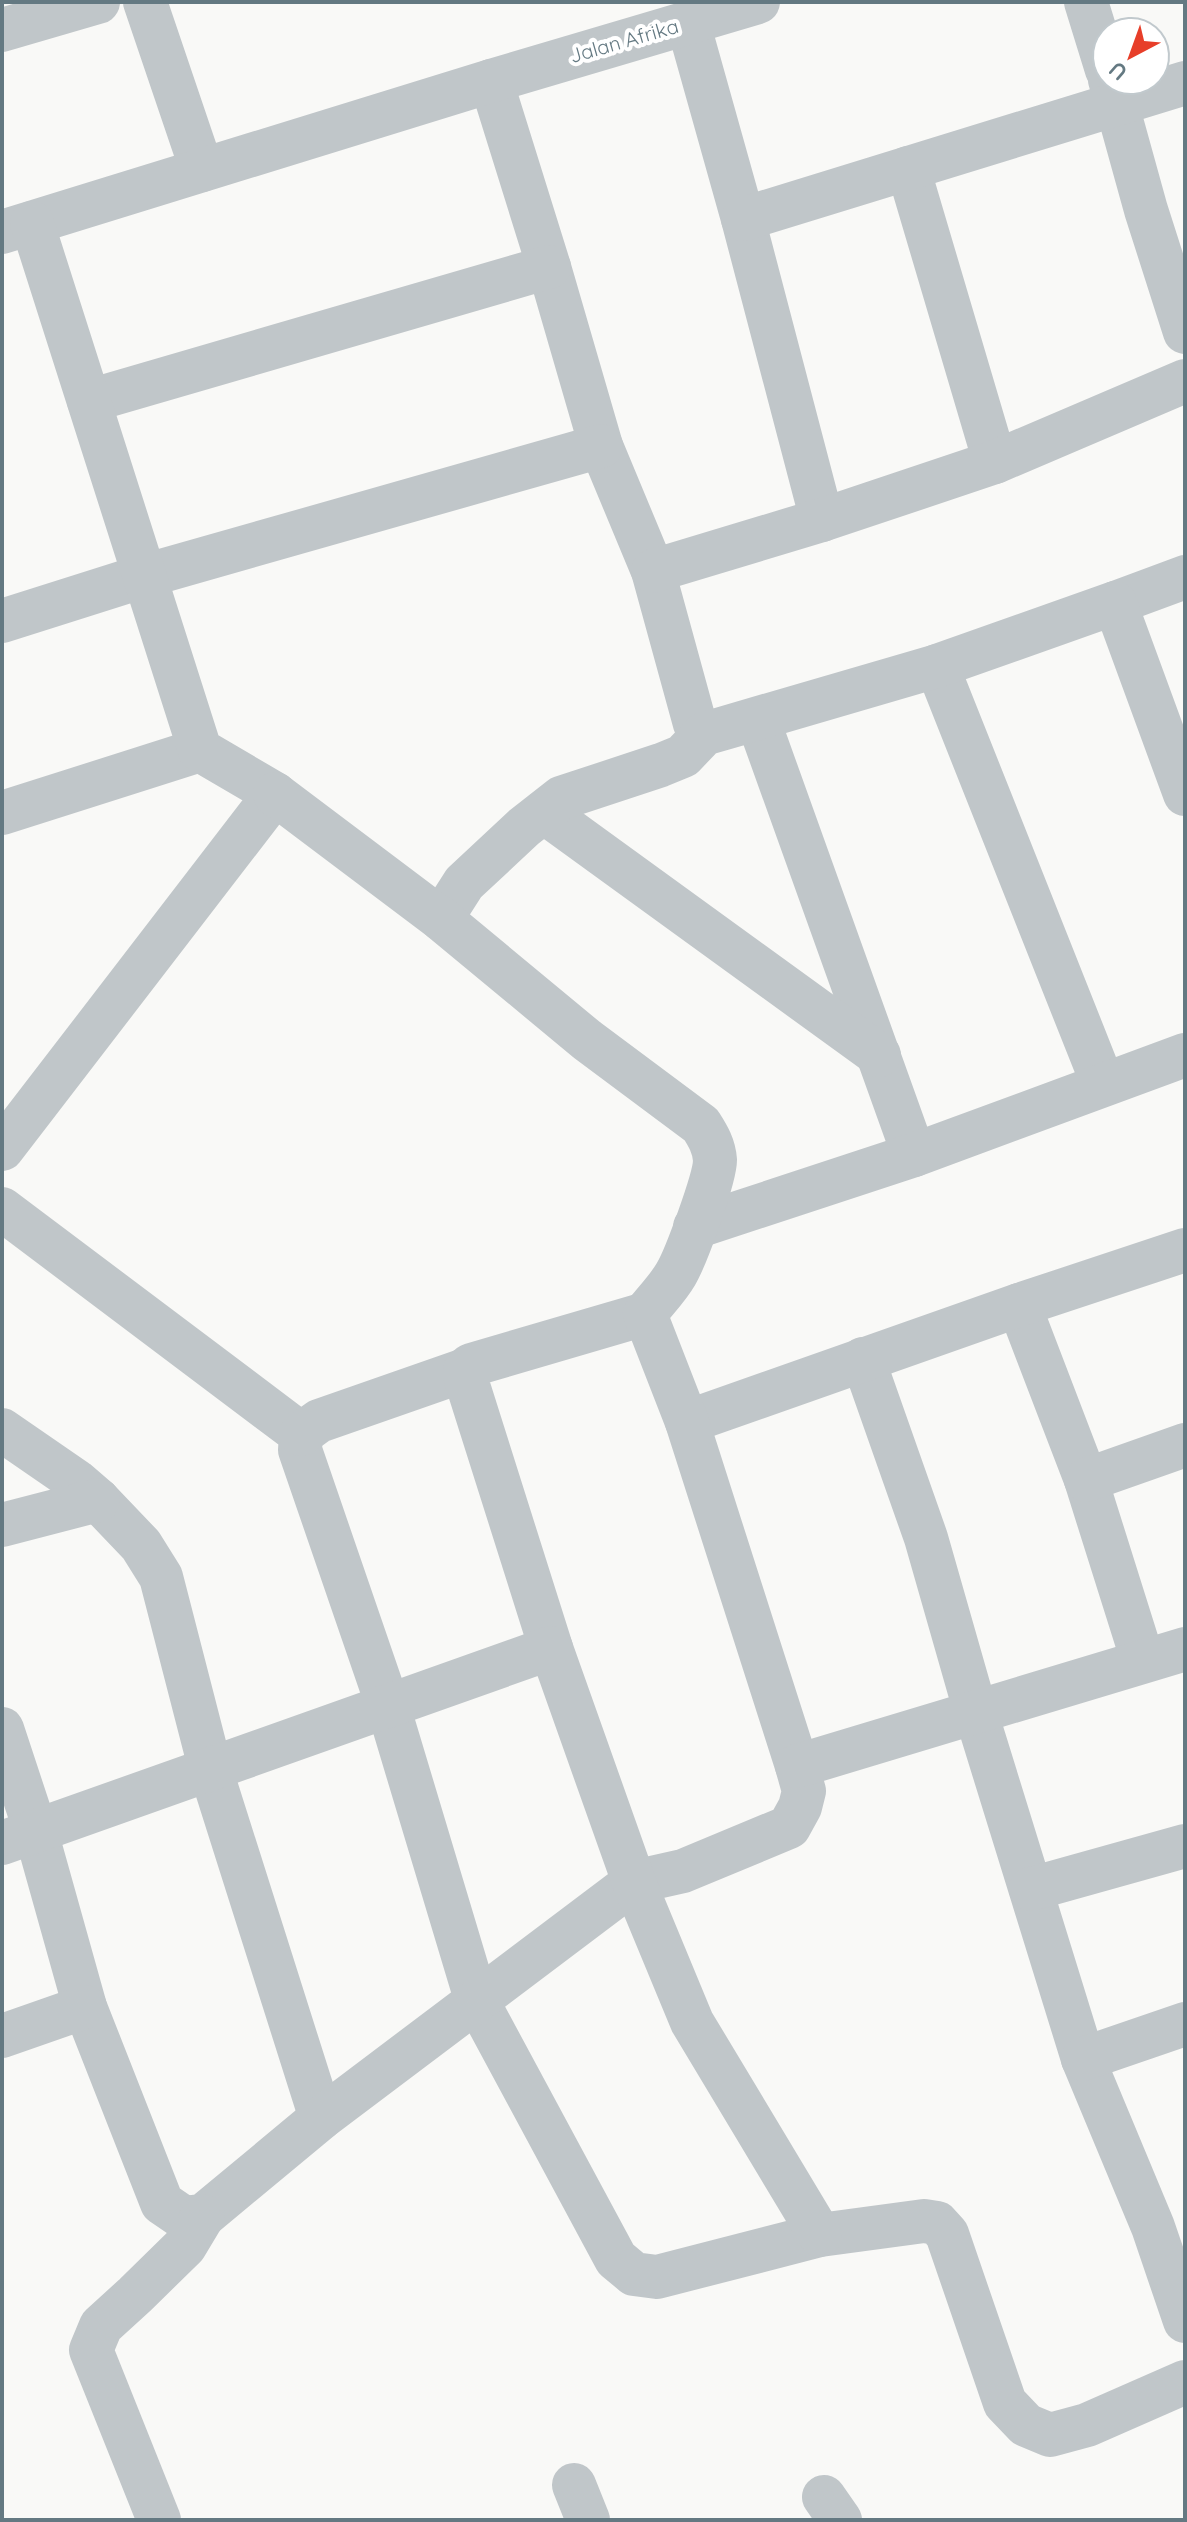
<svg xmlns="http://www.w3.org/2000/svg" width="1187" height="2522" font-family="Quicksand,sans-serif">
  <rect width="100%" height="100%" fill="#f9f9f7"/>
  <g fill="none" stroke-linecap="round" stroke-linejoin="round">
    <g stroke="#c0c6c9" stroke-width="44">
      <path d="M145,2L202,170"/>
      <path d="M1086,2L1107,70"/>
      <path d="M688,23L743,219L822,520"/>
      <path d="M2,30L98,2"/>
      <path d="M1110,80L1146,210L1185,332"/>
      <path d="M491,81L549,267L601,446L653,571L695,724L704,734"/>
      <path d="M908,168L995,462"/>
      <path d="M743,219L1185,83"/>
      <path d="M2,232L491,81L758,2"/>
      <path d="M89,401L549,267"/>
      <path d="M653,571L822,520L995,462L1185,381"/>
      <path d="M1115,603L1185,577"/>
      <path d="M2,621L144,576L601,446"/>
      <path d="M937,666L1103,1084"/>
      <path d="M758,720L914,1155"/>
      <path d="M544,812L879,1055"/>
      <path d="M2,813L200,750"/>
      <path d="M441,919L464,883L524,827L561,798L661,765L683,756L704,734L937,666L1115,603L1185,794"/>
      <path d="M2,1149L275,794L200,750L32,223"/>
      <path d="M2,1209L301,1434L300,1450L388,1706L476,1999L616,2259L634,2274L657,2277L820,2235L924,2221L937,2223L947,2234L1005,2403L1026,2425L1050,2435L1087,2425L1185,2382"/>
      <path d="M695,1227L914,1155L1185,1055"/>
      <path d="M1019,1305L1086,1480L1143,1661"/>
      <path d="M863,1359L926,1538L976,1713L1083,2059L1153,2227L1185,2321"/>
      <path d="M687,1422L1019,1305L1185,1250"/>
      <path d="M2,1430L76,1481L98,1500L141,1545L161,1577L211,1771L321,2118"/>
      <path d="M301,1434L319,1421L465,1370"/>
      <path d="M1086,1480L1185,1445"/>
      <path d="M2,1525L98,1500"/>
      <path d="M551,1648L465,1376V1370L471,1365L645,1314"/>
      <path d="M2,1729L36,1832L85,2007L162,2203L184,2218L203,2216L321,2118L634,1882L683,1871L789,1827L800,1807L804,1791L797,1766L687,1422L645,1314C655,1301 668,1288 676,1274C686,1257 715,1178 715,1160C714,1146 708,1136 701,1125L587,1040L441,919L275,794"/>
      <path d="M797,1766L1185,1649"/>
      <path d="M2,1843L551,1648L634,1882L692,2022L820,2235"/>
      <path d="M1031,1889L1185,1846"/>
      <path d="M2,2036L85,2007"/>
      <path d="M1083,2059L1185,2024"/>
      <path d="M574,2485L588,2520"/>
      <path d="M824,2497L840,2520"/>
      <path d="M159,2520L91,2350L101,2326L135,2295L185,2246L203,2216"/>
    </g>
  </g>
  <g text-anchor="middle" stroke-width="8" stroke-linejoin="round" paint-order="stroke">
    <g font-size="20" fill="#647982" stroke="#fff">
      <text transform="translate(624 41) rotate(-16)" y="7">Jalan Afrika</text>
    </g>
  </g>
  <rect width="1187" height="2522" fill="none" stroke="#647982" stroke-width="8"/>
  <g transform="translate(1131 56) rotate(221)"><circle r="38" fill="#ffffff" stroke="#c1c9cd" stroke-width="2"/>
  <path d="M0-6L14 30L0 20L-14 30Z" fill="#e73e29"/>
  <text y="-12" font-size="22" font-weight="bold" text-anchor="middle" fill="#647982">U</text>
  </g>
</svg>
